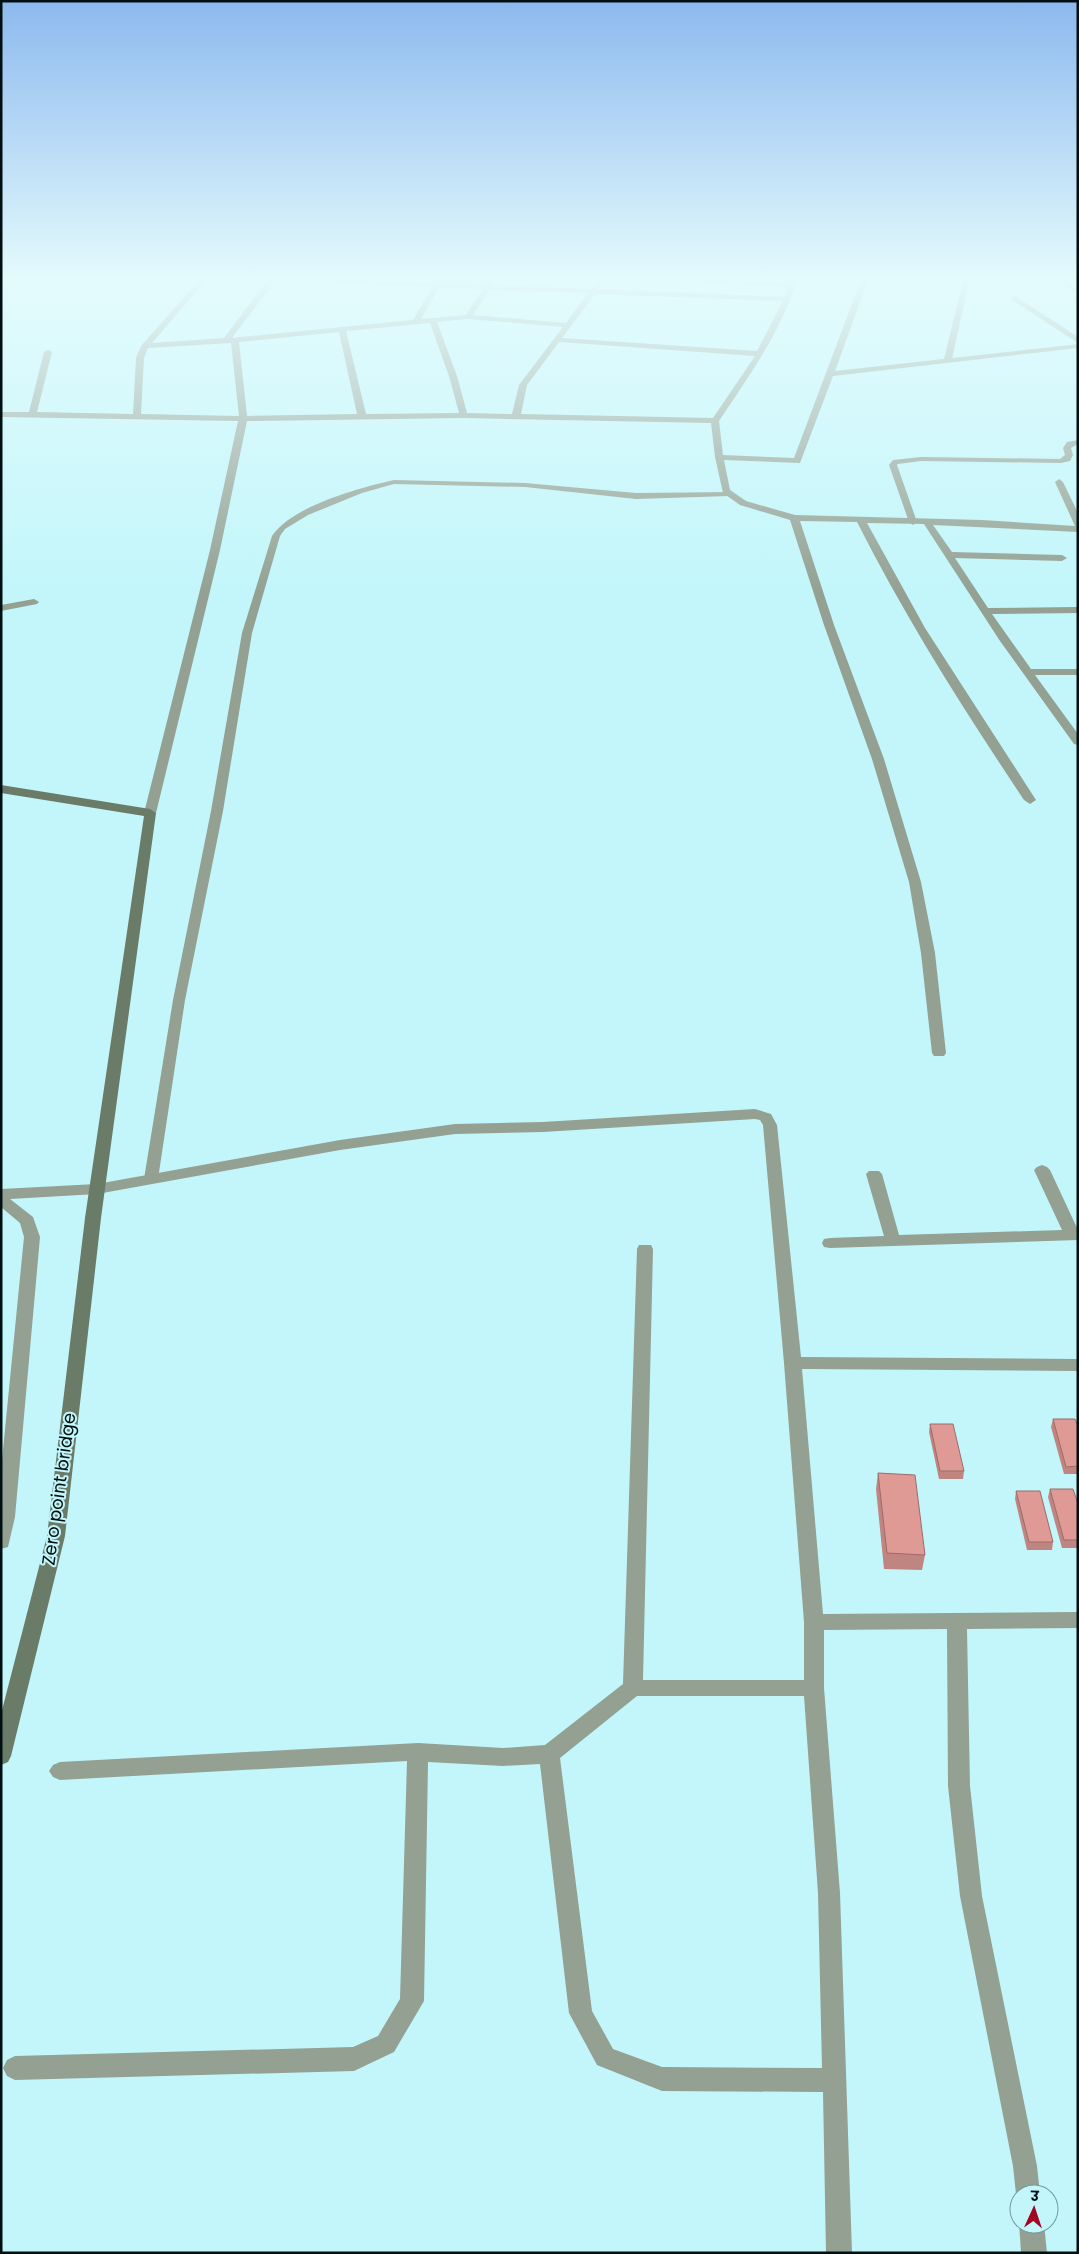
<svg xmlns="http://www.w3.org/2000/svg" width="1079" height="2254" font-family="Poppins,'Noto Sans Devanagari',sans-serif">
  <rect width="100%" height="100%" fill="#c2f6fa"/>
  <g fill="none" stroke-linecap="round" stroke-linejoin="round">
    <g fill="#93a092" fill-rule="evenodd">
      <path d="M964,277H970L952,359L948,361L944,359Z"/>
      <path d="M1078,440V444L1071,448L1073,455L1070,461L1061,463L921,461L898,464L897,465L917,522L913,525L909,522L889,465L893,460L921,457L1060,459L1065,455L1063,448L1067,442Z"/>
      <path d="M394,480L525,483L636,493L730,492L734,494L730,496L636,499L525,487L394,484L362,493L308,515L285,529L280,536L252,633L223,811L185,1000L158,1179L151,1184L146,1182L144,1179L173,1000L211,811L242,633L272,536C292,506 359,488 394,480Z"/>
      <path d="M34,599L39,602L37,604L1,611V605Z"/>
    </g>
    <g fill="#93a092" fill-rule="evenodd">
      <path d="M202,277H209L152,343L224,338L270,277L435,283L438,277H444L441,283L485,285L487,278H490L494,280L492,285L591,289L598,283L602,285L598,289L785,297L788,287L600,279L597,277H657L790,283L791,277H798C782,330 750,375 719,421L723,455L794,458L862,277H869L835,371L1078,344V348L833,376L800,463L724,460L730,490L746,501L795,515L982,520L1075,526L1055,482L1059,479L1063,482L1078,513V532L933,525L952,552L1062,555L1067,558L1062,561L955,558L988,608L1078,607V613L992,614L1031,669H1078V675H1035L1078,734V745L1074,744L1000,641L924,524L867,523L925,628L1036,800L1030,804L1024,800C964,710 906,619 857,522L800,521L834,625L884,759L921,882L935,953L946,1053L944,1056H934L932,1053L921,953L909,882L872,759L824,625L790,520L740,505L723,493L715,457L711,423L464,418L247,421L220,550L156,813L150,817L146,816L144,813L210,550L238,421L1,417V412H29L44,352L48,350L52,352L37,412L133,414L136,358L141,346ZM275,281L432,287L413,320L232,338ZM439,288L483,289L466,315L421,319ZM490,290L588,293L566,323L473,315ZM595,294L783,301L757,351L562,338ZM468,319L563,327L519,385L512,414L467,413L457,376L437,322ZM430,323L449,376L459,413L366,414L346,331ZM339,332L357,414L247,416L239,342ZM559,342L755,356L713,418L521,414L527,385ZM231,343L239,416L141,414L144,358L148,348Z"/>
      <path d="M1051,277H1059L1078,289V294Z"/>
      <path d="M1015,296L1078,337V343L1012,300L1011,298Z"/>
      <path d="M755,1109L771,1114L777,1125L801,1357L1078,1359V1371L802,1369L823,1614L1078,1612V1628L967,1629L970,1786L982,1896L1037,2166L1040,2194H1019V2202L1016,2194L1013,2166L960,1896L948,1786L947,1629L824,1630V1688L840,1893L852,2253H826L823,2092L662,2091L597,2065L569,2013L540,1764L503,1766L428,1762L424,2001L394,2052L354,2071L15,2080L7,2076L3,2068L7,2060L15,2056L353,2047L378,2036L400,1999L407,1761L60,1780L53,1777L49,1771L53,1765L60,1762L418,1743L503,1748L545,1745L623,1684L637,1249L639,1245H651L653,1249L643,1680H804V1622L784,1363L763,1125L760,1120L755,1119L543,1132L455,1134L340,1150L97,1194L10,1199L33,1217L40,1237L15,1517L8,1547L1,1549V1470L24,1237L20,1223L1,1207V1189L97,1184L340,1140L455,1124L543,1122ZM637,1696H804L818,1893L822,2068L662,2067L613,2049L592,2011L560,1758Z"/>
      <path d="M1042,1165L1047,1167L1050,1170L1078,1230V1240L830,1248L824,1247L822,1243L824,1239L830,1238L884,1236L866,1174L869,1171H879L882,1174L899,1235L1062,1230L1034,1170L1037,1167Z"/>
      <path d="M1019,2222L1044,2224L1047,2253H1021Z"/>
    </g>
    <path fill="#6a7b68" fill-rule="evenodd" d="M1,785L150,809L156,813L101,1218L65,1536L11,1756L8,1762L1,1765V1714L47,1536L85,1218L144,816L1,793Z"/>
  </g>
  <g fill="#c08481">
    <path d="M1053,1419L1078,1427V1474H1064L1051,1427Z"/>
    <path d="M930,1424L964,1471L963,1479H939L929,1432Z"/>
    <path d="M878,1473L925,1555L922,1570L884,1569L876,1489Z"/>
    <path d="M1050,1489L1078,1504V1548H1062L1048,1497Z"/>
    <path d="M1016,1491L1053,1542L1052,1550H1027L1015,1499Z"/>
  </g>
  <g fill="#df9a96" stroke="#9c6c69">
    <path d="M1053,1419H1075L1078,1427V1466L1066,1467Z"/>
    <path d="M930,1424H953L964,1471H940Z"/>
    <path d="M878,1473L915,1475L925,1555L887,1553Z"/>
    <path d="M1050,1489H1073L1078,1504V1540H1064Z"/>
    <path d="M1016,1491H1040L1053,1542H1029Z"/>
  </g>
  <linearGradient id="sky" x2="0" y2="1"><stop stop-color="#8cb9ee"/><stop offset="0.47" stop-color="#e4fbfd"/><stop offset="1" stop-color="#e4fbfd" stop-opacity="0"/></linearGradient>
  <rect width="1079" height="593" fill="url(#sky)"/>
  <g text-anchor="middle" stroke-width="4" stroke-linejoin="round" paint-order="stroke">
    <g font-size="18" fill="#001012" stroke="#c2f6fa">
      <text transform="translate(59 1489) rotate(-82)" y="6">Zero point bridge</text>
    </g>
  </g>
  <rect width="1079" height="2254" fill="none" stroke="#001012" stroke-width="5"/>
  <g transform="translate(1034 2209) rotate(3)"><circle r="24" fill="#c2f6fa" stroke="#749a9d"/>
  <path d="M0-4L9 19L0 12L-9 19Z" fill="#a20422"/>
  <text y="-8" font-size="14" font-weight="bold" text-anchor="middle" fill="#001012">उ</text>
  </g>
</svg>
